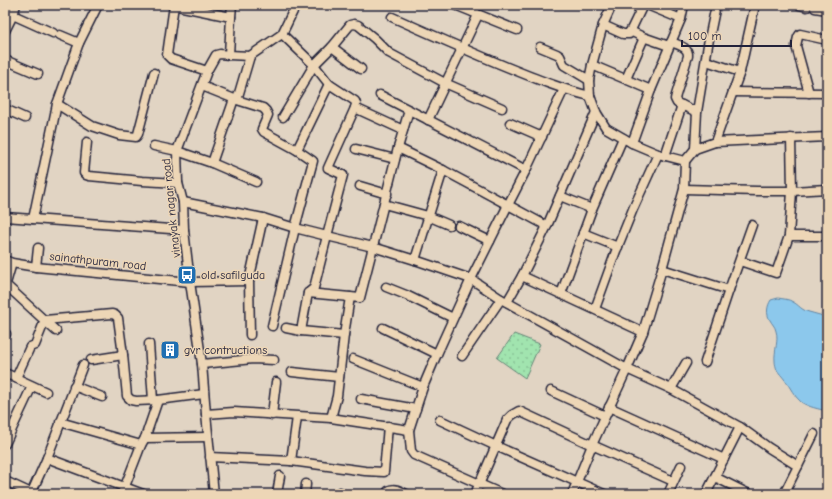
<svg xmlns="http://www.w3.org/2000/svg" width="832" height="499" font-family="'Comic Neue',sans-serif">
  <defs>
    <pattern id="grass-dots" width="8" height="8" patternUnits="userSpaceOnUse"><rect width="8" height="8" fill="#a1e4af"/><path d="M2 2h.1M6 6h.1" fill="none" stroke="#8ac397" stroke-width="1.8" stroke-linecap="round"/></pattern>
  </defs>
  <rect width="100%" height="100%" fill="#e1d4c3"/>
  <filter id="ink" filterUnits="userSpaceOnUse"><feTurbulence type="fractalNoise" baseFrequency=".025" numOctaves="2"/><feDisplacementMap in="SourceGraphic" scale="8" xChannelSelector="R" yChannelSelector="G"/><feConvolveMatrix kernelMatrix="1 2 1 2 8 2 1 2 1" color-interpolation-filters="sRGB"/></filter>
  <g filter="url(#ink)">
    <path fill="url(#grass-dots)" stroke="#628375" d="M514,334L540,344L525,378L497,358Z"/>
    <path fill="#8cc8ec" stroke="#6286a5" d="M778,298C783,299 789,299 793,302C799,305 801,310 809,312C815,314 821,315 827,317V411C819,409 808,407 801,402C794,396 790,387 785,380C782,376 779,373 777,370C776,367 775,364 775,361C774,351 779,340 776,331C775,326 772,324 770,320C766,314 767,306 771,300Z"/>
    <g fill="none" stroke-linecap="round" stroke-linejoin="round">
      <g stroke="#22223b" stroke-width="11">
        <g id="minor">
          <path d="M173,5L231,17"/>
          <path d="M174,5L167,55L171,59L207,71"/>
          <path d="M455,5L517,30"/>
          <path d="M612,5L603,25L592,65L589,80L590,96L596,112L606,128L632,143L658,154L685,161L695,149L715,142L827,137"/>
          <path d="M647,5L681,19"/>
          <path d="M799,5L807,7"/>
          <path d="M815,8L827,10"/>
          <path d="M473,12L477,5"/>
          <path d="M13,15L53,33"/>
          <path d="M392,17C430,34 468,51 507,67C534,78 561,89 590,96"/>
          <path d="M603,25L623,34H629L643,5"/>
          <path d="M5,31L13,15L16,5"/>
          <path d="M282,34L314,65L329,84L355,101L356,104L355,108L403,130"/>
          <path d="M60,35L79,43"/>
          <path d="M643,37L669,46"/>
          <path d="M671,42C678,45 689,47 688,56L676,95L675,99L677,103L697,112"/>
          <path d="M332,47L361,69"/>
          <path d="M540,47L557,54L560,56L564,65L589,80"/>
          <path d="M229,55L231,17L232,5"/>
          <path d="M5,60L38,74"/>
          <path d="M706,61L740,72"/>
          <path d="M592,65L651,90"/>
          <path d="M626,79L643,40L641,36L630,31"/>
          <path d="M202,86L237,100L263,108L266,111L268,115L262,129L264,132L297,150L313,161L295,228L272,326"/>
          <path d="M733,92L827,93"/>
          <path d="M809,93L796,46L798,37L800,34L827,40"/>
          <path d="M380,95L526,170"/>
          <path d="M237,100L250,56"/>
          <path d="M57,104L92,126L119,135L136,137L138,134L154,73"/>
          <path d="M5,109L25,118"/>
          <path d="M283,117L314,65L332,47L350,25L354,24L358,25L375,39L389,53L445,83L502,108"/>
          <path d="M428,120L478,15"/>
          <path d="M510,123L542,137"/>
          <path d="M87,142L84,173L86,175L89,176L142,181L178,183"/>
          <path d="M715,142L740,72L755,5"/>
          <path d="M632,143L651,90L681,19L684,5"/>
          <path d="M154,146L177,151L212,163L256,182"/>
          <path d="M398,148L443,170L547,226"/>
          <path d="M356,149L395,159"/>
          <path d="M695,149L697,112L709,39L716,5"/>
          <path d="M297,150L329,84"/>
          <path d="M665,156L682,105"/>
          <path d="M212,163L234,99"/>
          <path d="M360,186L387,194"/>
          <path d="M684,189L757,191H792L827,189"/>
          <path d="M560,196L592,209"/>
          <path d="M183,202L263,218L295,228L327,236L373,247L415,260L471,279L501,299L627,369L671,389L740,427L769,448L798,466"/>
          <path d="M384,204L428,216L449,225"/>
          <path d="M5,217L184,230"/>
          <path d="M33,219L57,104L79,43L98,5"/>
          <path d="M459,226L490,241"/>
          <path d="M583,233L618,247"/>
          <path d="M789,236H827"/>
          <path d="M5,260L12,263L36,267L190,282L249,281L263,218"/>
          <path d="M415,260L443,170"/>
          <path d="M740,261L776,273L789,236L792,191L791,138"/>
          <path d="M36,267L38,248"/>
          <path d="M662,269L729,290"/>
          <path d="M522,276L643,332"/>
          <path d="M249,281L250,335"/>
          <path d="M6,285L56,331"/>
          <path d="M5,287L12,263"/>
          <path d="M386,287L406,295L453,318"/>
          <path d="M308,293L350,297"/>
          <path d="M561,294L592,209L623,138"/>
          <path d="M507,302L522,276L547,226L596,112"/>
          <path d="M595,309L616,251L633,209L658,154"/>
          <path d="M286,328L301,331L344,335"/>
          <path d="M383,328L437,354"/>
          <path d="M301,331L308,293L314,288L327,236L343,175L328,168L355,108"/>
          <path d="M5,333L6,334"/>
          <path d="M149,344L153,400"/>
          <path d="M462,356L501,299"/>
          <path d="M353,359L423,387"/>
          <path d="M91,360L123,355"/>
          <path d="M705,362L729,290L752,225"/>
          <path d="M202,364L253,359L274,360"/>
          <path d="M292,372L339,377"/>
          <path d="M5,373L46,392"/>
          <path d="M16,378L30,347L35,345L45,320L112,314L115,315L118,318L123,355L127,396L131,400L136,401L158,400L204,394"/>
          <path d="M74,386L102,397"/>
          <path d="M671,389L686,363"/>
          <path d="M551,391L605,416"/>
          <path d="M361,399L416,409"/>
          <path d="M609,407L724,459"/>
          <path d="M206,414L234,412L331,418L409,430"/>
          <path d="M272,415L276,382"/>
          <path d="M331,418L337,396L344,335L350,297L360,298L398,148L409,110"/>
          <path d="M440,420L496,446L604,494"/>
          <path d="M60,422L141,445"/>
          <path d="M145,438L208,437"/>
          <path d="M5,444L32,386"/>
          <path d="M210,457L291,461L365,471L384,472L388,426"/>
          <path d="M47,458L143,494"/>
          <path d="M291,461L297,417"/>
          <path d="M715,477L749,494"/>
          <path d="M5,481L31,493"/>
          <path d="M31,494L47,458L83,365"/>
          <path d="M122,494L141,445L145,438L158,400"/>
          <path d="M214,494L206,414L202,364L190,282L184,230L183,202L178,183L177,151L207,71L216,55L220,54L229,55L250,56L282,34L296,5"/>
          <path d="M277,494L280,476"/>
          <path d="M305,494L306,484"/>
          <path d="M340,494V492"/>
          <path d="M388,494V491C394,487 401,491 406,494"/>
          <path d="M475,494L507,420L512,415L519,411L592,445L673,481"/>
          <path d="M502,494L414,455L411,451L409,430L423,387L437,354L471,279L508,205L526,170L564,89"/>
          <path d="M572,494L592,445L627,369L643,332L662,269L684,189L685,161"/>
          <path d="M668,494L681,466"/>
          <path d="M706,494L740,427"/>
          <path d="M784,494L814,434"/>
        </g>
      </g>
      <use href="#minor" stroke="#edd6b6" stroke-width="8"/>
    </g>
  </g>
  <defs>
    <g id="bus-square" transform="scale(1)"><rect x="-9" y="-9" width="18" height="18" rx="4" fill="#1f6fb2" stroke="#edd6b6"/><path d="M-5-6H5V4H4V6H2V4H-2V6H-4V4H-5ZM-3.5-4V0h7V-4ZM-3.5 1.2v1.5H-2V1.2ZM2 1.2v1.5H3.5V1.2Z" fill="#fff"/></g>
    <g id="building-square" transform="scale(1)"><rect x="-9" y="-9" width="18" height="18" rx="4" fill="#1f6fb2" stroke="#edd6b6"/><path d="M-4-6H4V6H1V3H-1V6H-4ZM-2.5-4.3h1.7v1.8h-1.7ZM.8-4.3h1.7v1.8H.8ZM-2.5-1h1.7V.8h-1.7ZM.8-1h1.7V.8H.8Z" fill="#fff"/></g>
  </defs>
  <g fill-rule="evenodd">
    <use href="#bus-square" x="187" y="275"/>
    <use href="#building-square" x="170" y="350"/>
  </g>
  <g text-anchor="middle" stroke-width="3" stroke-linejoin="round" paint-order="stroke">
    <g font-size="12" fill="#22223b" stroke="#edd6b6">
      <text transform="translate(171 208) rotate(-96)" y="4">vinayak nagar road</text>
      <text transform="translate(98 261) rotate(6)" y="4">sainathpuram road</text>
    </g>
    <g font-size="12" fill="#22223b" stroke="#edd6b6" text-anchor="start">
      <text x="201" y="279">old safilguda</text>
      <text x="184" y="354">gvr contructions</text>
    </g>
  </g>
  <rect width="832" height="499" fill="none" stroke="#edd6b6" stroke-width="20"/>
  <rect x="10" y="10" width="812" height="479" fill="none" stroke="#22223b" stroke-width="1.5" filter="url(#ink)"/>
  <path d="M682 40v6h109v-6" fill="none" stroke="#22223b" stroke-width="2"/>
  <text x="688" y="40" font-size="12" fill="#22223b" stroke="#edd6b6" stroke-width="3" paint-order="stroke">100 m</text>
</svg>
